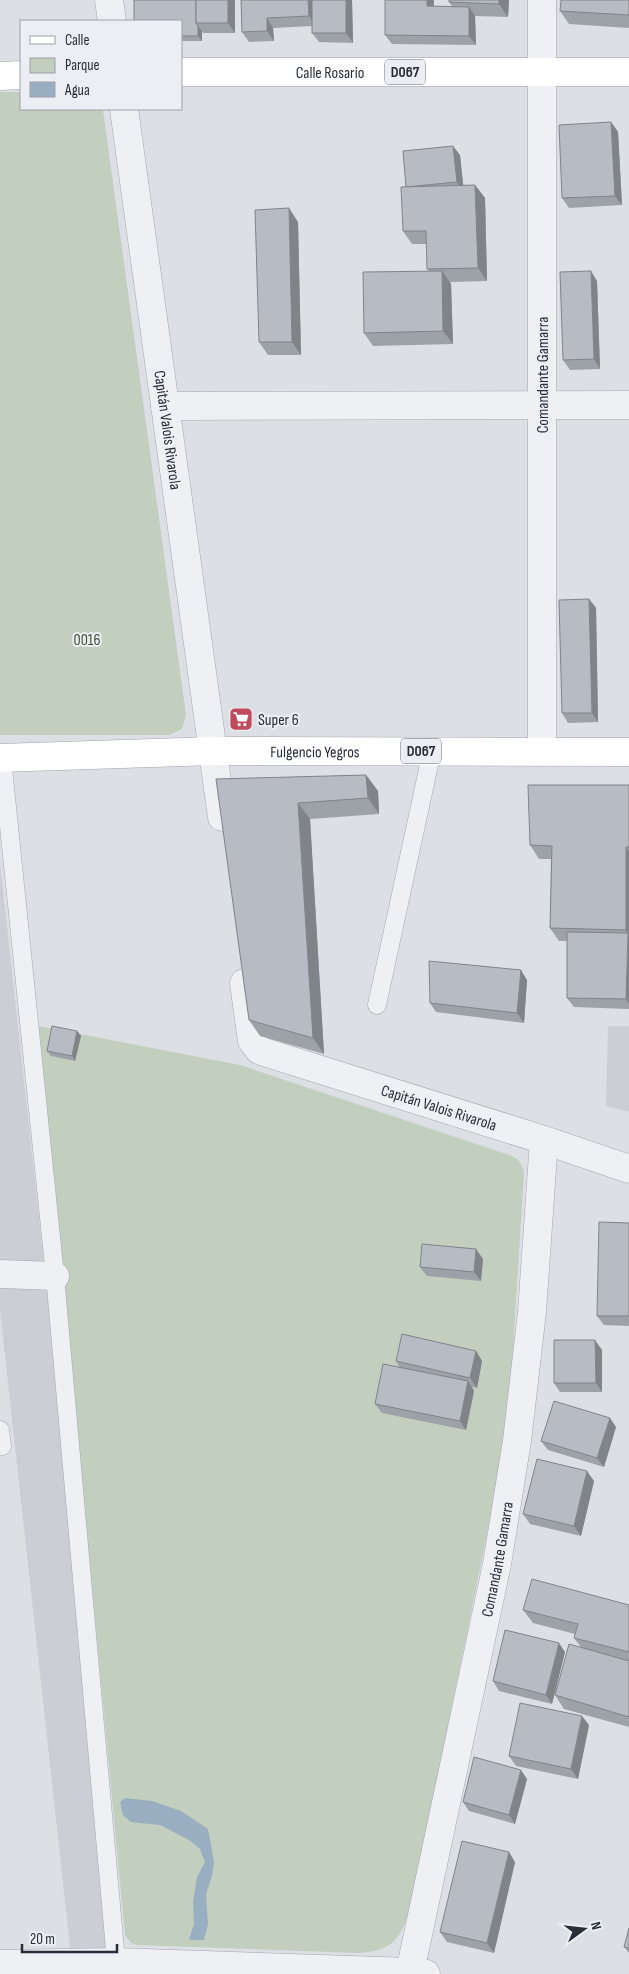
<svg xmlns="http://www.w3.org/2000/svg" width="629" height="1974" font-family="'Sofia Sans Condensed',sans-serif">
  <rect width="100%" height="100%" fill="#dce0e5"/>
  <g fill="#cbcfd5">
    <path d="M0,862L122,1974H73L0,1310Z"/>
    <path d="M608,1026H629V1112L606,1106Z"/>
  </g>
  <g fill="#c2cebe">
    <path d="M0,92H21V109L103,110L186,715L182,729L169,735H0Z"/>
    <path d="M39,1026L240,1065L512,1156C520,1160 522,1164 524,1173L510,1397L499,1475L411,1908C399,1940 393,1951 358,1953L137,1945L131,1943L125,1935Z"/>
  </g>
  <path fill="#9aaec2" d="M125,1798L152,1801L181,1811L208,1829L214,1862L212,1876L206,1894L208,1924L204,1940H189L194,1924L193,1902L197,1877L205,1862L200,1849L189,1840L160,1825L131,1822L123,1815L120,1802Z"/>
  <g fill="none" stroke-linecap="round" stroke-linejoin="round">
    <g stroke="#a2a7ae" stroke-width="19">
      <g id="service">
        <path d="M2,758L55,1276L117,1972"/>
        <path d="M377,1005L432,751"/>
        <path d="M0,1430L2,1446"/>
      </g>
    </g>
    <g stroke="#a2a7ae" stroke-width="29">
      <g id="minor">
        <path d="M109,0L112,21"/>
        <path d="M542,0V751"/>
        <path id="s1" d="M124,109L222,817"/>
        <path d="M165,406L629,405"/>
        <path id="s2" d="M244,983L252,1041L259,1050L264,1052L544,1140L629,1169"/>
        <path d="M0,1274L55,1276"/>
        <path d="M0,1964L116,1962L410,1972L426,1974"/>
        <path id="s3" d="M410,1972L497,1564L517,1441L532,1312L544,1140"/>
      </g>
    </g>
    <g stroke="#9da4af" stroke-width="29">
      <g id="primary">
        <path id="s4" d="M181,72H629"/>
        <path d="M0,76L21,75"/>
        <path id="s5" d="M0,758L213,751L629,752"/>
      </g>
    </g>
    <use href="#service" stroke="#eef0f4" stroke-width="18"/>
    <use href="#minor" stroke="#eef0f4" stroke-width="28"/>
    <use href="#primary" stroke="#fff" stroke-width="28"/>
  </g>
  <g fill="#9da2a9">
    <path d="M134,0H235V33H203L202,31V41H181V21Z"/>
    <path d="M241,0H352L353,43L319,42L312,33V26L273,28L274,41L249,42L242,32Z"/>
    <path d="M385,0H434V6H452L449,2V0H509L508,17L475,16L476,45L392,44L385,35Z"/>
    <path d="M629,0V28L569,24L560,11Z"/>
    <path d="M611,122L618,132L622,205L569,208L562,198Z"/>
    <path d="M460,155L463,185H475L485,198L487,281L450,282L451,284L453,344L373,346L364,333L429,271L427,269V244H412L403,231L406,187Z"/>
    <path d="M298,222L301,355H268L259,342Z"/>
    <path d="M597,281L600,369L570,370L563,360Z"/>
    <path d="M589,599L596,608L598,722L568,723L562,713Z"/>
    <path d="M366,775L378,791L379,814L310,819L324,1054L260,1036L249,1020L216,779Z"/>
    <path d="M629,785V1009L574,1007L567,998V941H559L550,928L551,859H539L530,845Z"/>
    <path d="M527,980L524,1023L436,1012L430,1003Z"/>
    <path d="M77,1031L81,1036L75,1061L51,1056L47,1051Z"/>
    <path d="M629,1223V1326L604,1325L597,1316Z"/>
    <path d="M483,1259L481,1281L427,1276L420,1267Z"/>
    <path d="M602,1350V1392H560L554,1383Z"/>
    <path d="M476,1351L482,1361L477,1388L472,1387L474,1391L466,1430L382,1413L375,1404L400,1368L396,1361Z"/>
    <path d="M616,1427L604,1467L548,1450L541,1441Z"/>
    <path d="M594,1481L581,1536L530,1524L523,1514Z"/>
    <path d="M629,1605V1727L564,1709L555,1695L581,1647L574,1638L575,1634L533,1623L523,1610Z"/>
    <path d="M565,1652L552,1704L499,1691L493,1681Z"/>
    <path d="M589,1725L578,1779L516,1766L509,1756Z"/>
    <path d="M527,1779L515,1824L469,1811L463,1802Z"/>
    <path d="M515,1862L494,1953L447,1942L440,1932Z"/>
    <path d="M629,1928V1953L624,1947Z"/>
  </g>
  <g fill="#808489">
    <path d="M228,0H235V33L228,23Z"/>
    <path d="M308,0H314L315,26L309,16Z"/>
    <path d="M346,0H352L353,43L346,33Z"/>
    <path d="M427,0H434L433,16L427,6Z"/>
    <path d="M499,0H509L508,17L499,4Z"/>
    <path d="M469,7L475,16L476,45L469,36Z"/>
    <path d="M267,18L273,28L274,41L267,31Z"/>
    <path d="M198,26L202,31V41L198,36Z"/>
    <path d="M611,122L618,132L622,205L615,196Z"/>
    <path d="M453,146L460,155L464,192L457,182Z"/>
    <path d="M475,185L485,198L487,281L478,268Z"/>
    <path d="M289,208L298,222L301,355L292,342Z"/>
    <path d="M442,271L451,284L453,344L443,331Z"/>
    <path d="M591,271L597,281L600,369L594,359Z"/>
    <path d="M589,599L596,608L598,722L592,713Z"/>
    <path d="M366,775L378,791L379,814L368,798Z"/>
    <path d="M298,803L310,819L324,1054L313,1038Z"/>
    <path d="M626,847L629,851V1004L626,999L628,934L626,930Z"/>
    <path d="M521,970L527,980L524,1023L517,1013Z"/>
    <path d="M77,1031L81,1036L75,1061L72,1056Z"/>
    <path d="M476,1249L483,1259L481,1281L474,1272Z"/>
    <path d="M595,1340L602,1350V1392L596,1383Z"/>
    <path d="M476,1351L482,1361L477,1388L470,1378Z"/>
    <path d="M468,1381L474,1391L466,1430L460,1421Z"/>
    <path d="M610,1418L616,1427L604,1467L597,1458Z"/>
    <path d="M587,1471L594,1481L581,1536L574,1526Z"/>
    <path d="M559,1643L565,1652L552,1704L546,1695Z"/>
    <path d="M582,1716L589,1725L578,1779L571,1769Z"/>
    <path d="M521,1770L527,1779L515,1824L509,1815Z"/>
    <path d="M509,1852L515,1862L494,1953L487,1943Z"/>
  </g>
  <g fill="#b7bcc4" stroke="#808489">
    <path d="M134,0H196V23L198,26V36H181V21H134Z"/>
    <rect x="196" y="0" width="32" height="23"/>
    <path d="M241,0H308L309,16L267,18V31L242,32Z"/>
    <rect x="312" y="0" width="34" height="33"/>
    <path d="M385,0H427V6L469,7V36L385,35Z"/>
    <path d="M449,0H499V4L449,2Z"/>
    <path d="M561,0H629V15L560,11Z"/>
    <path d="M611,122L615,196L562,198L559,125Z"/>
    <path d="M453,146L457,182L406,187L403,151Z"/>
    <path d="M475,185L478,268L427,269L426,231H403L401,187Z"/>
    <path d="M289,208L292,342H259L255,210Z"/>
    <path d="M442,271L443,331L364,333L363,272Z"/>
    <path d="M591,271L594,359L563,360L560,272Z"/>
    <path d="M589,599L592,713H562L559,600Z"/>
    <path d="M366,775L368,798L298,803L313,1038L249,1020L216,779Z"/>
    <path d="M528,785H629V847H626V930L550,928L552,846L530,845Z"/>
    <path d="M567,932L628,933L626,999L567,998Z"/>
    <path d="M429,961L521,970L517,1013L430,1003Z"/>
    <path d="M52,1026L77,1031L72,1056L47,1051Z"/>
    <path d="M599,1222L629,1223V1316H597Z"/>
    <path d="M422,1244L476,1249L474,1272L420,1267Z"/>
    <path d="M402,1334L476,1351L470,1378L396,1361Z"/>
    <path d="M554,1340H595L596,1383H554Z"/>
    <path d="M383,1364L468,1381L460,1421L375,1404Z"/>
    <path d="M554,1401L610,1418L597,1458L541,1441Z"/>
    <path d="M537,1459L587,1471L574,1526L523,1514Z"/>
    <path d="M532,1579L629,1605V1652L574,1638L578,1624L523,1610Z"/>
    <path d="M505,1630L559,1643L546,1695L493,1681Z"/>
    <path d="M569,1644L629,1661V1717L555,1695Z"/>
    <path d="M520,1703L582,1716L571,1769L509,1756Z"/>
    <path d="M474,1757L521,1770L509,1815L463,1802Z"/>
    <path d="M462,1841L509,1852L487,1943L440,1932Z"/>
    <path d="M629,1928V1948L624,1947Z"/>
  </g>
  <defs>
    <g id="supermarket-square" transform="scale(1.25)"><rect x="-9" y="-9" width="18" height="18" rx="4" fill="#c04b5e" stroke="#ebeef3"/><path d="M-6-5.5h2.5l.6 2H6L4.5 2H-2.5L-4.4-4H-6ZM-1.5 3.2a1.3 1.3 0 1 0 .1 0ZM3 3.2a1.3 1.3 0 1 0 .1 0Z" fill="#fff"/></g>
  </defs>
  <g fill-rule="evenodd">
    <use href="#supermarket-square" x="241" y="719"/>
  </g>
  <g text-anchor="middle" stroke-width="4" stroke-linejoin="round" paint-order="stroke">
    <g fill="#ebeef3" stroke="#626871" stroke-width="1">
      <rect x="385" y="59.5" width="40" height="25" rx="4"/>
      <rect x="401" y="738.5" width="40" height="25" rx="4"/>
    </g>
    <g font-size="15" font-weight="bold" fill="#272e39">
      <text x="405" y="77">D067</text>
      <text x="421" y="756">D067</text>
    </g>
    <g font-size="16" fill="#272e39" stroke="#ebeef3">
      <text dy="6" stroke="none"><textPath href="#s4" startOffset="149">Calle Rosario</textPath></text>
      <text transform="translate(542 375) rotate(-90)" y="6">Comandante Gamarra</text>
      <text dy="6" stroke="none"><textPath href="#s1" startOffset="324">Capitán Valois Rivarola</textPath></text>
      <text dy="6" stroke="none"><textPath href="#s5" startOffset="315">Fulgencio Yegros</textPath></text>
      <text dy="6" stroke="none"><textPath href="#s2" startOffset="259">Capitán Valois Rivarola</textPath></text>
      <text dy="6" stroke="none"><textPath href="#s3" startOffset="422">Comandante Gamarra</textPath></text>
    </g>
    <g font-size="16" fill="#3c5436" stroke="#ebeef3">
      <text x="87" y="645">0016</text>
    </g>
    <g font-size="16" fill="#272e39" stroke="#ebeef3" text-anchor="start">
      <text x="258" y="725">Super 6</text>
    </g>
  </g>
  <rect x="20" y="20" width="162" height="90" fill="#ebeef3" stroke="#9da1a9"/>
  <rect x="30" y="36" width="25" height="8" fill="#ffffff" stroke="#9da1a9"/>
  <text x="65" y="45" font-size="15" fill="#272e39">Calle</text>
  <rect x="30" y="58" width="25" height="15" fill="#c2cebe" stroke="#9da1a9"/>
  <text x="65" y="70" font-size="15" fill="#272e39">Parque</text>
  <rect x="30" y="82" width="25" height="15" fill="#9aaec2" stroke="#9da1a9"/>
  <text x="65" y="95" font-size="15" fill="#272e39">Agua</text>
  <g transform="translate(584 1929) rotate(75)" stroke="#ebeef3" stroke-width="4" paint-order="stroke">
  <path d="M0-4L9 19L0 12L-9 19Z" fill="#272e39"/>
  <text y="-8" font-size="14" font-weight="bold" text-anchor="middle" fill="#272e39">N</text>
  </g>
  <path d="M22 1944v8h95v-8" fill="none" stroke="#272e39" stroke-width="2.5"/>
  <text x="30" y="1944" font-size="15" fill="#272e39" stroke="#ebeef3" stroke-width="4" paint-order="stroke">20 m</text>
</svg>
